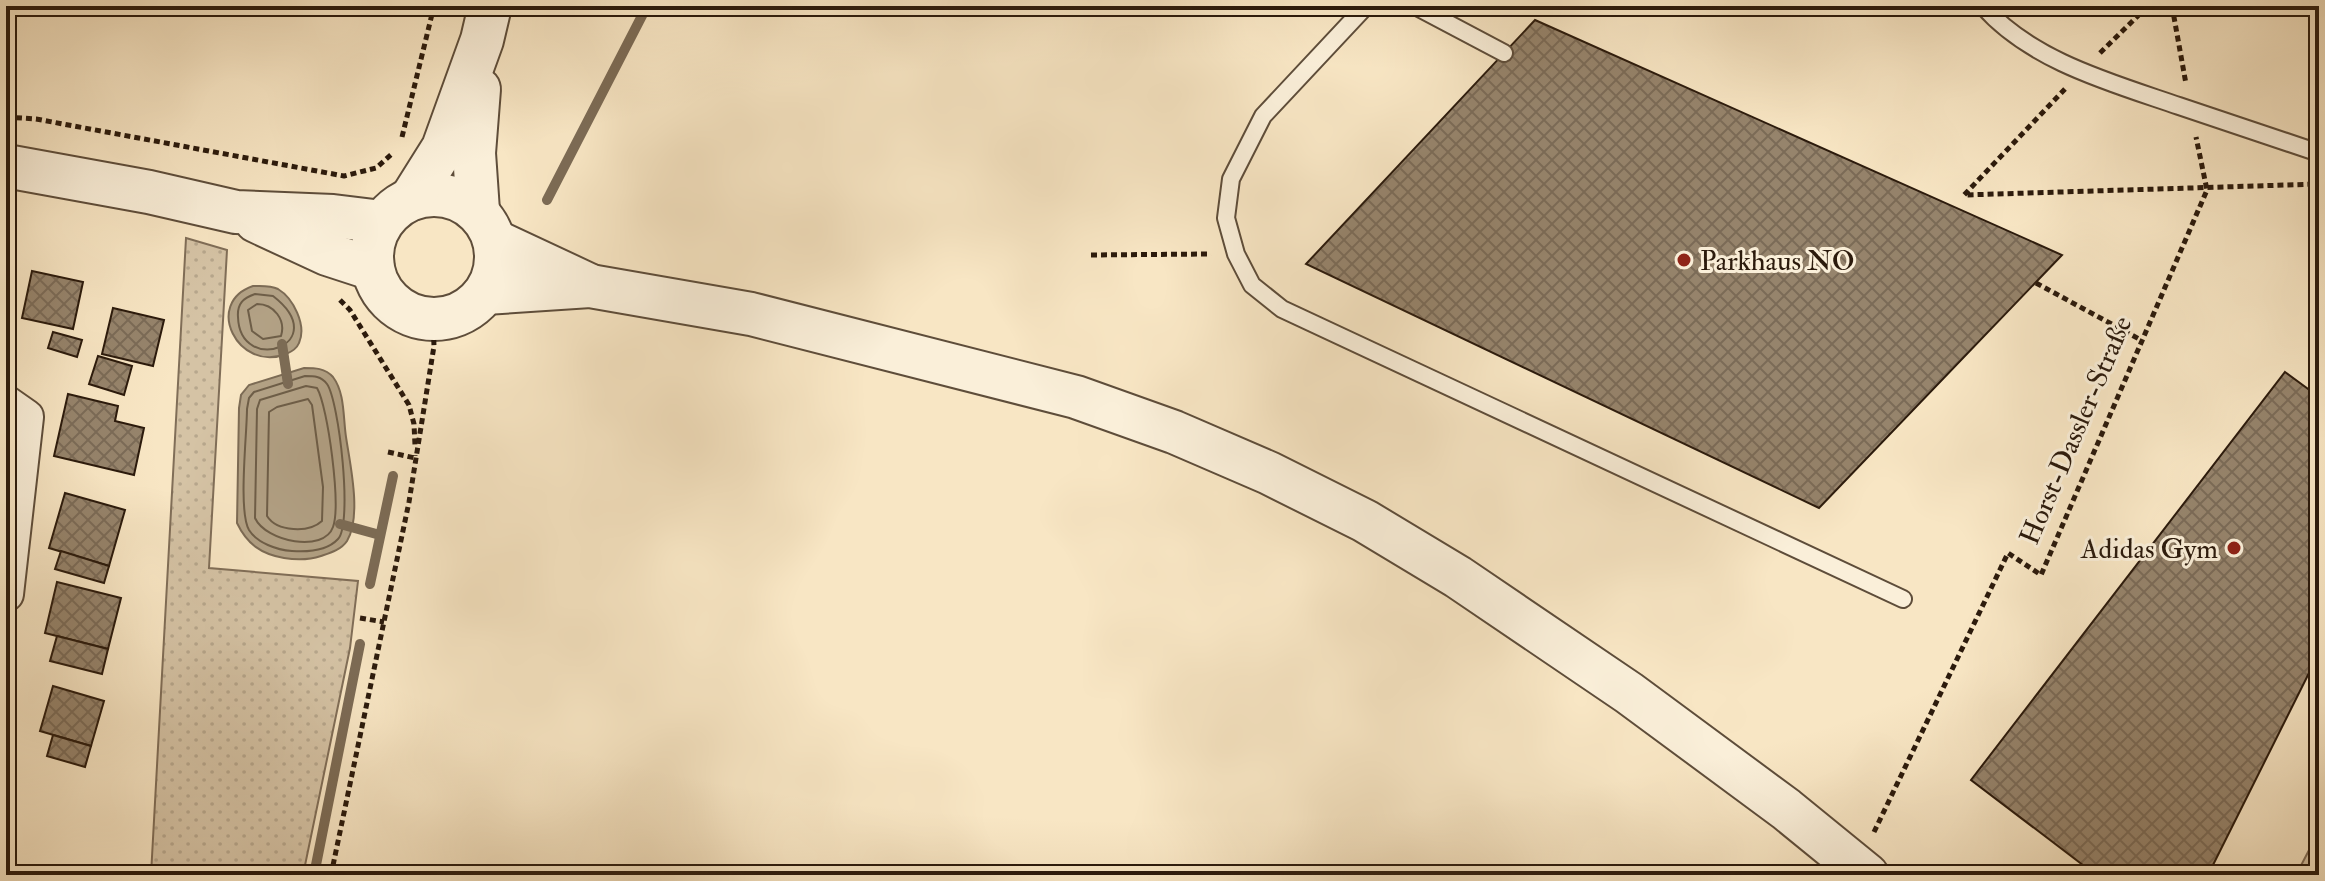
<svg xmlns="http://www.w3.org/2000/svg" width="2325" height="881" font-family="'IM FELL Double Pica',serif">
  <defs>
    <pattern id="grass-dots" width="8" height="8" patternUnits="userSpaceOnUse" patternTransform="scale(2)"><rect width="8" height="8" fill="#d5c3a5"/><path d="M2 2h.1M6 6h.1" fill="none" stroke="#b7a78d" stroke-width="1.8" stroke-linecap="round"/></pattern>
    <pattern id="building-cross-hatch" width="8" height="8" patternUnits="userSpaceOnUse" patternTransform="scale(2)"><rect width="8" height="8" fill="#96846c"/><path d="M0 0l8 8M0 8l8-8" fill="none" stroke="#7b6b57"/></pattern>
  </defs>
  <rect width="100%" height="100%" fill="#f8e6c4"/>
  <filter id="stains"><feTurbulence type="fractalNoise" baseFrequency=".0025" numOctaves="4"/><feColorMatrix values="0 0 0 0 .2 0 0 0 0 .09 0 0 0 0 .02 0 0 0 .5 -.17"/></filter>
  <radialGradient id="worn" r=".72"><stop offset=".6" stop-color="#630" stop-opacity="0"/><stop offset="1" stop-color="#630" stop-opacity=".3"/></radialGradient>
  <path fill="url(#grass-dots)" stroke="#806e58" stroke-width="2" d="M186,238L227,250L209,568L358,581L350,648L303,875H151Z"/>
  <path fill="#d5c3a5" stroke="#806e58" stroke-width="2" d="M2319,831V875H2296Z"/>
  <g fill="#b2a185" stroke="#7c6b55" stroke-width="2">
    <path d="M253,286C261,286 270,285 278,289C293,298 307,325 299,343C297,348 291,352 286,354C238,373 203,303 253,286Z"/>
    <path d="M304,368C315,368 325,368 333,377C345,393 343,417 346,437C350,464 362,516 347,541C341,550 330,553 321,556C309,560 296,560 284,558C261,554 247,544 237,523L239,408L241,395L249,385Z"/>
  </g>
  <g fill="none" stroke-linecap="round" stroke-linejoin="round">
    <g stroke="#6e5e48" stroke-width="2">
      <path d="M255,294L273,296C335,344 240,377 238,317C237,304 243,298 255,294Z"/>
      <path d="M257,304C274,304 286,320 281,336L263,339L252,331L248,310Z"/>
      <path d="M305,376C314,376 321,376 327,384C339,401 353,523 338,539C327,551 306,552 292,551C277,550 257,543 249,530C238,511 247,434 247,409L249,398L254,392Z"/>
      <path d="M306,386L317,388C328,407 341,505 333,527C324,553 266,542 255,518L257,409L260,400Z"/>
      <path d="M308,399L312,405L323,487L322,521C309,533 277,532 267,516L269,412L277,407Z"/>
    </g>
    <g stroke="#7c6b55" stroke-width="10">
      <path d="M547,200L647,6"/>
      <path d="M282,344L288,384"/>
      <path d="M340,524L380,535"/>
      <path d="M370,584L393,476"/>
      <path d="M314,875L360,644"/>
    </g>
  </g>
  <g fill="url(#building-cross-hatch)" stroke="#2b1a0c" stroke-width="2">
    <path d="M1535,20L2062,255L1819,508L1306,264Z"/>
    <path d="M32,271L83,282L73,329L22,318Z"/>
    <path d="M113,308L164,320L153,366L102,354Z"/>
    <path d="M53,332L82,340L77,357L48,348Z"/>
    <path d="M98,356L132,366L124,395L89,384Z"/>
    <path d="M2285,372L2319,397V653L2208,875H2096L1971,780Z"/>
    <path d="M68,394L118,406L115,421L144,428L134,475L54,456Z"/>
    <path d="M65,493L125,510L109,566L49,548Z"/>
    <path d="M61,551L109,566L104,583L55,569Z"/>
    <path d="M57,582L121,598L108,649L45,633Z"/>
    <path d="M57,636L108,649L102,674L50,661Z"/>
    <path d="M53,686L104,701L91,746L40,731Z"/>
    <path d="M53,735L91,746L85,767L47,756Z"/>
  </g>
  <g fill="none" stroke-linecap="round" stroke-linejoin="round">
    <g stroke="#5e4d3a" stroke-width="20">
      <g id="service">
        <path d="M1366,6L1263,116L1231,179L1226,218L1236,254L1252,285L1282,309L1903,599"/>
        <path d="M1415,6L1504,53"/>
        <path d="M1983,6C2031,61 2112,83 2179,106C2225,121 2272,137 2319,153"/>
      </g>
    </g>
    <g stroke="#5e4d3a" stroke-width="38">
      <path id="minor" d="M6,403L26,417L6,594"/>
    </g>
    <g stroke="#5e4d3a" stroke-width="46">
      <g id="tertiary">
        <path d="M6,166L149,192L236,212L333,216L382,222"/>
        <circle cx="434" cy="257" r="62"/>
        <path d="M411,199L443,148L482,40L490,6"/>
        <path d="M478,211L474,153L479,89"/>
        <path d="M256,221L327,254L373,269"/>
        <path d="M495,241L589,285"/>
        <path d="M485,293L590,286L751,314L1076,397L1174,432L1269,473L1365,521L1458,577L1629,693L1786,809L1867,875"/>
      </g>
    </g>
    <g stroke="#2b1a0c" stroke-width="5" stroke-dasharray="6 4" stroke-linecap="butt">
      <path d="M2172,6L2186,84"/>
      <path d="M2100,53L2148,6"/>
      <path d="M2065,89L1964,195L2319,184"/>
      <path d="M6,117L36,119L344,176L376,168L393,153"/>
      <path d="M402,137L434,6"/>
      <path d="M1091,255L1211,254"/>
      <path d="M2036,283L2141,340"/>
      <path d="M340,300L350,310L409,405L414,424L415,445"/>
      <path d="M388,452L415,458V455"/>
      <path d="M360,618L384,622"/>
      <path d="M2311,694L2319,698"/>
      <path d="M1874,832L2008,553L2041,575L2207,190L2196,137"/>
      <path d="M331,875L409,502L434,346L433,319"/>
    </g>
    <use href="#service" stroke="#faefd9" stroke-width="16"/>
    <use href="#minor" stroke="#faefd9" stroke-width="34"/>
    <use href="#tertiary" stroke="#faefd9" stroke-width="42"/>
  </g>
  <g fill="#8f2418" stroke="#faefd9" stroke-width="3">
    <circle cx="1684" cy="260" r="8"/>
    <circle cx="2234" cy="548" r="8"/>
  </g>
  <g text-anchor="middle" stroke-width="6" stroke-linejoin="round" paint-order="stroke">
    <g font-size="28" fill="#2b1a0c" stroke="#faefd9" text-anchor="start">
      <text x="1700" y="270">Parkhaus NO</text>
      <text x="2218" y="558" text-anchor="end">Adidas Gym</text>
    </g>
    <g font-size="28" fill="#2b1a0c" stroke="#faefd9">
      <text transform="translate(2075 430) rotate(-67)" y="10">Horst-Dassler-Straße</text>
    </g>
  </g>
  <rect width="2325" height="881" fill="none" stroke="#f8e6c4" stroke-width="32"/>
  <rect x="8" y="8" width="2309" height="865" fill="none" stroke="#2b1a0c" stroke-width="4"/>
  <rect x="16" y="16" width="2293" height="849" fill="none" stroke="#2b1a0c" stroke-width="2"/>
  <rect width="100%" height="100%" filter="url(#stains)"/>
  <rect width="100%" height="100%" fill="url(#worn)"/>
</svg>
